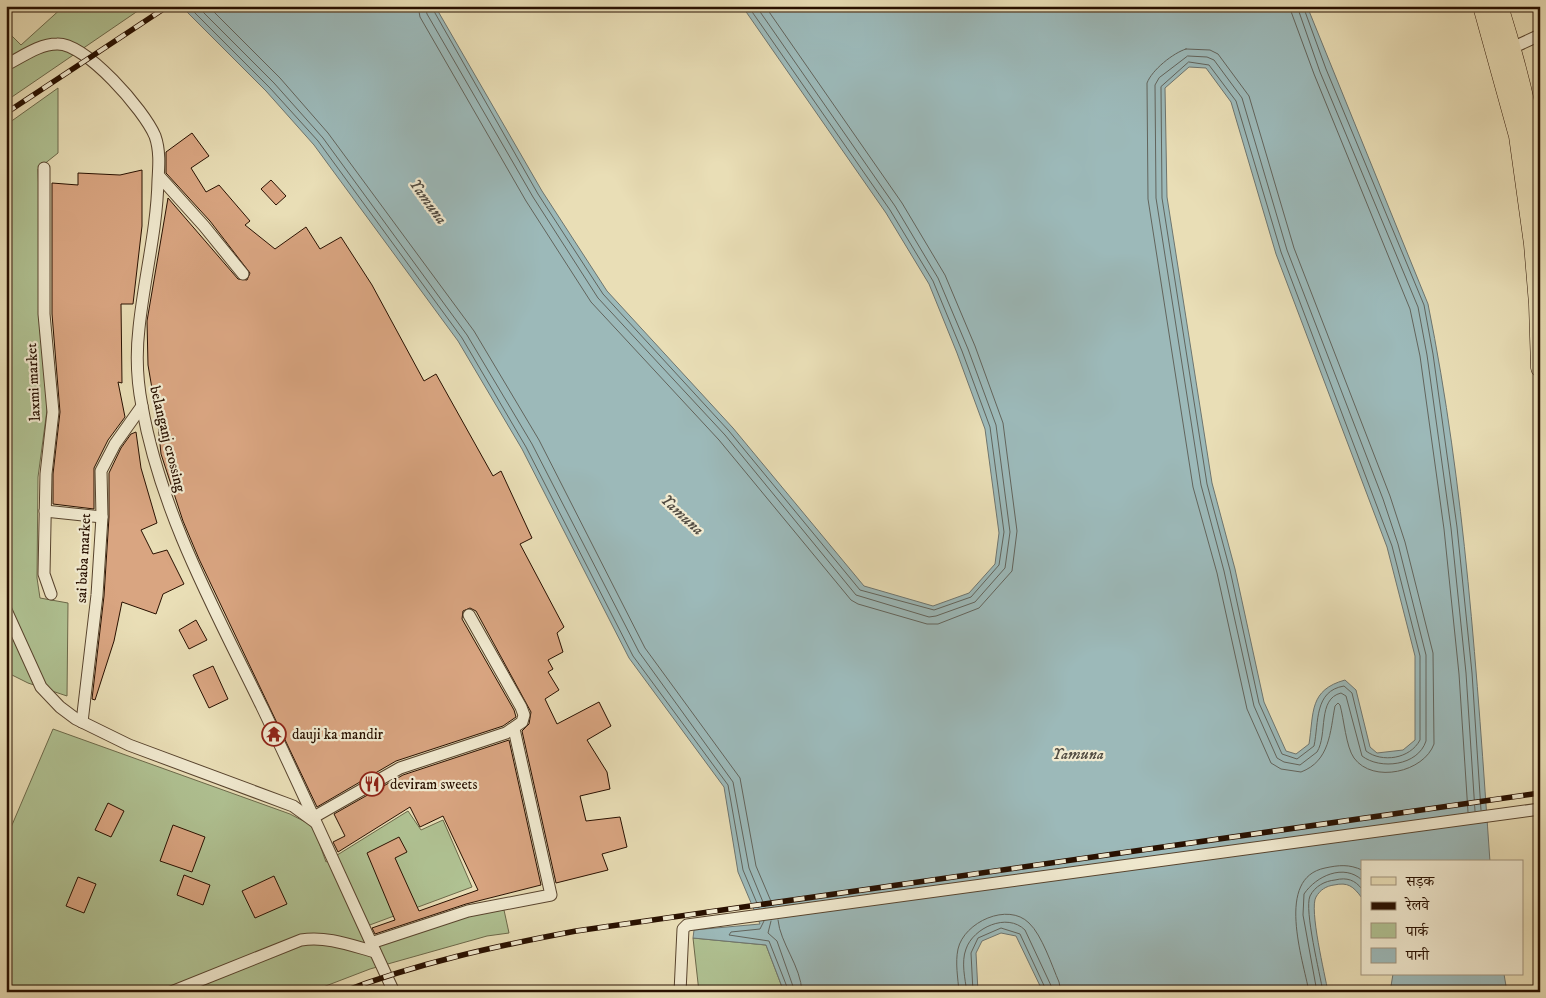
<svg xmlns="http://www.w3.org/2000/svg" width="1546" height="998" font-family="'IM FELL DW Pica','Noto Serif Devanagari',serif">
  <rect width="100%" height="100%" fill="#e9deb6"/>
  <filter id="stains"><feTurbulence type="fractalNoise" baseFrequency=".004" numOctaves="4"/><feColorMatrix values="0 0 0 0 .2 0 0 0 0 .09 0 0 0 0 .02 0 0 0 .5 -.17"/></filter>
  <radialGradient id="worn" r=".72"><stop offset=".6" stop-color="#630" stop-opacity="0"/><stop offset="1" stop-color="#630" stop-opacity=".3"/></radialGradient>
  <g fill="#b0c293" stroke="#6c694a">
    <path d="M64,6H145L6,101V30L21,45Z"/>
    <path d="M58,88V153L38,169L47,410L38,477L37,578L40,598L68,603L67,696L28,683L6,672V125Z"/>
    <path d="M53,729L290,814L313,826L326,862L408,811L421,830L443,820L472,887L367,926L376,946L467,914L504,910L509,933L487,936L370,969L310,992H6V839Z"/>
    <path d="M693,938L766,945L784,992H699Z"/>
  </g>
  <g fill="#9cb9b9" stroke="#6e756f" fill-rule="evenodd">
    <path d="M181,6H435L542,191L607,291L733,428L864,586L933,606L969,593L995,564L999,533L985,429L957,353L929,284L886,213L742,6H1307L1428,304C1465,487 1477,675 1490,862H1362V898C1353,886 1348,882 1334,885C1326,886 1320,890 1316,897C1309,909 1325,975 1328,992H1043L1016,936L1001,933L982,941L976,953L978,992H784L766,945L693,938L694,930L760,924L738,872L724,787L629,658L522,449L458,341L314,145L266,91ZM1189,67L1206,68L1231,102L1276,254L1387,547L1415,656V740L1403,750L1377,753L1370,747L1356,690L1345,680C1309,690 1314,712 1309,744L1296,754L1286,751L1264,702L1235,569L1212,483L1167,197L1165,88Z"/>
    <path d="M1393,974H1504L1507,992H1390Z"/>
  </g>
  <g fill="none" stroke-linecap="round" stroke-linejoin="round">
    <g stroke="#62645c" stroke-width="1">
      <path d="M188,6L270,88L318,141L462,338L526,447L633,656L728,785L743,870L759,908"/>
      <path d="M197,6L274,83L323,138L467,335L532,444L639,652L733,782L749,868L765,907"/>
      <path d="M208,6L280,78L328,133L474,331L539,440L645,648L740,778L756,866L773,906"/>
      <path d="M418,6L420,17L526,201L591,302L719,440L851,600L858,604L927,624H938L979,608L1012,571L1017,531L1003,423L975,346L945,275L902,203L765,6"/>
      <path d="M425,6L427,14L533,197L598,298L725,435L856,595L929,617L936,616L975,602L1005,568L1010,532L996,425L968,349L938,278L895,206L756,6"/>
      <path d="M431,6L538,194L603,294L729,431L860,590L934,610L971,597L999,565L1004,532L990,427L962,351L933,281L890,210L748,6"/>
      <path d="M1289,6L1314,74L1410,309L1420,356L1444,529L1459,674L1468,812"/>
      <path d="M1297,6L1320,72L1418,307L1427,355L1451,528L1466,673L1475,811"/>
      <path d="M1303,6L1326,69L1424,305L1433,354L1457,527L1472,673L1481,810"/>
      <path d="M1186,49L1210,50L1218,54L1249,96L1294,248L1390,496L1405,542L1433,653L1434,744C1424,772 1373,784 1354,758C1346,747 1344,719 1340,705L1338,703L1335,706C1330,732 1330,761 1301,772L1281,769L1271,763L1247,709L1217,573L1193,487L1148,199L1147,83C1152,70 1173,53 1186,49Z"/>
      <path d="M1188,56L1207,57L1214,60L1242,98L1287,250L1383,499L1398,544L1426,655V741C1418,766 1380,770 1362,756L1346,696L1341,693C1317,699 1328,734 1317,752L1300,765L1284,762L1277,758L1254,706L1224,571L1201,485L1156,198L1155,85L1159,78Z"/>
      <path d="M1189,62L1209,65L1236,101L1281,252L1392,546L1420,656V740C1410,759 1382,763 1366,751L1352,693L1344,686C1314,691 1319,722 1314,746L1297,759L1282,754L1259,703L1230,570L1207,484L1162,198L1161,87Z"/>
      <path d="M778,920C780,943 801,966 802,992"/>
      <path d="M764,921L760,929L731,932L729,935L769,941L789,992"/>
      <path d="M771,921L768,933L777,941L795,992"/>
      <path d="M959,992C958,978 955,963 958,949C964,922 1008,902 1029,923C1042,935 1052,966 1059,982L1061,992"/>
      <path d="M967,992C965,979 961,962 966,949C973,928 1007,912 1025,930L1054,992"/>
      <path d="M973,992L971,953L978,938L1001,928L1020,934L1047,992"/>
      <path d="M1309,992C1303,959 1275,878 1325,868C1339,865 1349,864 1362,870"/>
      <path d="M1317,992L1303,915L1304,894C1316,876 1344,863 1362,880"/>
      <path d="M1323,992C1320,974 1304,910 1310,896C1315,886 1325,881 1335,880C1347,877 1355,880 1362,889"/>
    </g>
  </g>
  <g fill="#d9a581" stroke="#281000">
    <path d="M192,133L209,156L191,168L206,192L219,185L250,221L245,225L275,249L306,227L320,249L341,237L372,285L424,381L436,374L493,476L501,471L532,538L520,544L564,627L557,633L563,652L548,660L553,669L548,672L559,690L545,699L557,724L599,702L611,726L587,740L607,772L610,789L580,796L586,821L620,817L627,847L602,854L608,870L556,883L522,731L529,724L531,712L476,611L470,608L463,611L462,619L514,710L516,717L503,726L396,761L317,807L199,559L183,521L161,454L158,424L148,365L147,321L168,198L238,279L247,280L250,273L210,221L166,173V152Z"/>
    <path d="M142,170V226L133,304H121L122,383L118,382L125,417L108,440L94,468V509L53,504V474L60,412L52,314V183L78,185V173L120,175Z"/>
    <path d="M271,180L286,196L276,205L261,189Z"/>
    <path d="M136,432L141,468L157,523L141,530L153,554L167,550L184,584L163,594L156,614L122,602L114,641L95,700L92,699L104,596L109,517V473L121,448L131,434Z"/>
    <path d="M196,620L207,640L189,649L179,630Z"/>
    <path d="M213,666L228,699L209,708L193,675Z"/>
    <path d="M509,740L541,885L466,904L375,934L372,928L395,920L367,853L399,837L407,852L395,858L419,911L478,890L443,816L420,827L410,807L338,852L333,842L345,836L334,814L403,775Z"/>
    <path d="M108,803L124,811L111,837L95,830Z"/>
    <path d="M173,825L205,837L192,872L160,861Z"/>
    <path d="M184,875L210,885L203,905L177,895Z"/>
    <path d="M274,876L287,904L255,918L242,891Z"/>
    <path d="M78,877L96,884L84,913L66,906Z"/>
  </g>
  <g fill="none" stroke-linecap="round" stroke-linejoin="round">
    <g stroke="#58442e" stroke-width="13">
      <g id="minor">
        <path d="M1512,48L1540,35"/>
        <path d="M6,65C22,57 39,44 57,44C86,43 144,110 155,136C160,150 159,165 158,180C157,230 144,278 139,328C136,354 137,381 142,406C161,514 216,612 263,709C308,803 350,898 394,992"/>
        <path d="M44,168V314L53,412L46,474L44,574L51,594"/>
        <path d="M159,176L204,226L243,274"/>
        <path d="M45,511L102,517"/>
        <path d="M6,610L41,687L60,707L76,719L129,745L293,806L315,822"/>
        <path d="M82,722L97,595L102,517L101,471L115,444L142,406"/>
        <path d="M314,817L400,768L506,733L522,722L524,715L521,707L469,615"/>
        <path d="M371,943L468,911L551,895L514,729"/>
        <path d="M171,992L301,940C327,936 350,945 375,952"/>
        <path d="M680,992L683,929L687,925L1540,809"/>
      </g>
    </g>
    <g stroke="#281000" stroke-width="19">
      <g id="primary">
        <path d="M1482,6L1518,136L1533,244L1538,304L1540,368"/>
        <path d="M1499,6C1517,63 1531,120 1540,179"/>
      </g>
    </g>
    <use href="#minor" stroke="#f1ead0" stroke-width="11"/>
    <use href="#primary" stroke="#e9deb6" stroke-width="18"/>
    <g stroke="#281000" stroke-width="5.5">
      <g id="rail">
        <path d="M6,113L168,6"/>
        <path d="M342,992C418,963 496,946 576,931L1540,793"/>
      </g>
    </g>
    <use href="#rail" stroke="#f1ead0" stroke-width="4" stroke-dasharray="11" stroke-linecap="butt"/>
  </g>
  <defs>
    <g id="temple-ring" transform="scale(1.25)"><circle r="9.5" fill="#f1ead0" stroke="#8f2418" stroke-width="1.5"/><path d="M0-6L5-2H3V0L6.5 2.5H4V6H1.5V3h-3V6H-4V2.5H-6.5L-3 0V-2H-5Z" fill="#8f2418"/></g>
    <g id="restaurant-ring" transform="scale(1.25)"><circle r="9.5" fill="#f1ead0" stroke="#8f2418" stroke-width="1.5"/><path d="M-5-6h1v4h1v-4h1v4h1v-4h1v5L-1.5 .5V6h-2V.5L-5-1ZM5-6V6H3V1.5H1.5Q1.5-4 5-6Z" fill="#8f2418"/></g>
  </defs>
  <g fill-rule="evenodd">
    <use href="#temple-ring" x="274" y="734"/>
    <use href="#restaurant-ring" x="372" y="784"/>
  </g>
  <g text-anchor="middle" stroke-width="4.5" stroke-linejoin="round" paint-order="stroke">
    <g font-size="15" fill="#281000" stroke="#f1ead0">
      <text transform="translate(33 382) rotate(-93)" y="5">laxmi market</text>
      <text transform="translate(168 439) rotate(76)" y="5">belanganj crossing</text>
      <text transform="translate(83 558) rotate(-87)" y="5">sai baba market</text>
    </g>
    <g font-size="15" fill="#281000" stroke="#f1ead0" text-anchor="start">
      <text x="292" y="739">dauji ka mandir</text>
      <text x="390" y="789">deviram sweets</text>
    </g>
    <g font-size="16" font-style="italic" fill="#514b41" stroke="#f1ead0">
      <text transform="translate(429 201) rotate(54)" y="6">Yamuna</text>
      <text transform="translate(683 514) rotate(43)" y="6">Yamuna</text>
      <text x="1078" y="759">Yamuna</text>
    </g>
  </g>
  <rect width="1546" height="998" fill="none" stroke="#e9deb6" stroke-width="25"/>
  <rect x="8" y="8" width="1531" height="983" fill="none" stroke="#281000" stroke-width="2.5"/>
  <rect x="12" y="12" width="1521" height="973" fill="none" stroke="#281000"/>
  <rect x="1361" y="860" width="162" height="115" fill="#f1ead0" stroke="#a1937d"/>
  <rect x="1371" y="877" width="25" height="8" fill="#e9deb6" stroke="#a1937d"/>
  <text x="1406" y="886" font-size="15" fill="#281000">सड़क</text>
  <rect x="1371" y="902" width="25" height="8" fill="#281000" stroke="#a1937d"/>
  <text x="1406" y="910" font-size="15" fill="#281000">रेलवे</text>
  <rect x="1371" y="923" width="25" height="15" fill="#b0c293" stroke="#a1937d"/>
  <text x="1406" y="936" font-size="15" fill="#281000">पार्क</text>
  <rect x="1371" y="948" width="25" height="15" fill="#9cb9b9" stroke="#a1937d"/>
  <text x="1406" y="960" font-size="15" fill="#281000">पानी</text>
  <rect width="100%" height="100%" filter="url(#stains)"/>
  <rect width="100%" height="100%" fill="url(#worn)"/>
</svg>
